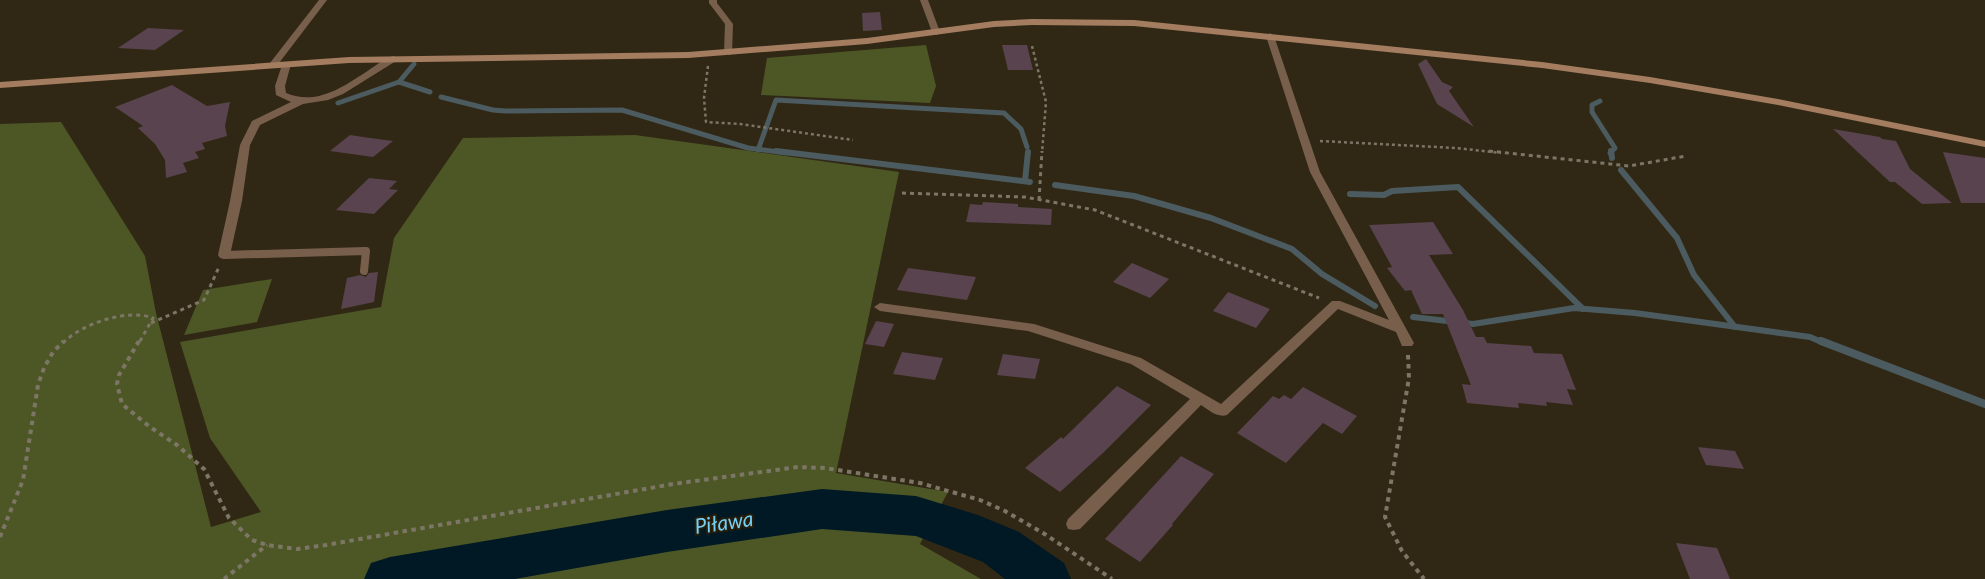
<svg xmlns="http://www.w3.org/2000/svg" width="1985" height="579" font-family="Lato,sans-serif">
  <rect width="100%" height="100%" fill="#302815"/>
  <g fill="#4d5726">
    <path d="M926,45L936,86L930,103L761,95L767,58Z"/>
    <path d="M61,122L145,256L156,313L211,527L261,512L210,438L180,342L381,307L394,238L463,138L635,135L899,172L836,473L948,492L920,544L981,579H0V124Z"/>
    <path d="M272,279L257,322L184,335L203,290Z"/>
  </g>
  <path fill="#001924" stroke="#4b5b5f" d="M964,521L979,527L1066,579H1015L999,566L953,540Z"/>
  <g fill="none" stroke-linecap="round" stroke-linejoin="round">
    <g stroke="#4b5b5f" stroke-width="5">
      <path d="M399,82L414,64"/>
      <path d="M441,97L493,110L505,111L622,110L748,148L787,153"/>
      <path d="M1600,101L1592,105V112L1615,148L1610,153"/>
      <path d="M338,103L399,82L430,92"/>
      <path d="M758,150L776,100L1004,113L1021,129L1027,147"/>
    </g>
    <g stroke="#4b5b5f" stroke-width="6">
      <path d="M776,151L1030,182"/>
      <path d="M1611,151L1612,158"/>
      <path d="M1621,170L1677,238L1694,275L1735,327"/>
      <path d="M1025,181L1028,152"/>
      <path d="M1055,185L1134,196L1211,218L1292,249L1322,274L1375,306"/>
      <path d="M1350,194L1384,195L1392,191L1458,187L1583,309"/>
      <path d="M1413,317L1473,324L1574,308L1635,313L1810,337L1824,343"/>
    </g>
    <path stroke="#4b5b5f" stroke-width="8" d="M1821,341L1985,404"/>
    <path fill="#001924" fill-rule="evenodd" d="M822,489L916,496L978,515L1019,532L1064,563L1071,579H1005L983,562L916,536L822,529L667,552L515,579H364L371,563L390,557L667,510Z"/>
  </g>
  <g fill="#58434e">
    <path d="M880,12L882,30L863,31L862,13Z"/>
    <path d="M148,28L184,30L155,50L118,48Z"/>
    <path d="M1002,45H1027L1033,70H1008Z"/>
    <path d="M1426,59L1442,82L1453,87L1449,91L1474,127L1437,104L1418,64Z"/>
    <path d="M172,85L207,106L230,102L225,126L227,136L202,143L205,149L195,152L199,158L183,163L187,172L166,178L165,160L155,144L138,128L143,126L115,107Z"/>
    <path d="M1833,129L1880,137L1882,139L1896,141L1910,169L1952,203L1922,204L1895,182H1890Z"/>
    <path d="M350,135L363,137L393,141L373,157L330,151Z"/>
    <path d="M1943,152L1985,158V203H1961Z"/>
    <path d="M369,178L397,181L389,189L398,190L374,214L336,210Z"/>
    <path d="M983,202L1018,204V207L1052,209L1051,225L966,222L970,204L982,205Z"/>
    <path d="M1433,222L1453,254L1429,255L1463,310L1476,337H1484L1487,343L1531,346L1534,353L1562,354L1576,390L1567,389L1573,405L1546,402L1547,406L1518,403L1519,408L1467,403L1462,384L1471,385L1443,314H1422L1411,290L1405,291L1387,268L1392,267L1369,225Z"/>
    <path d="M1132,263L1169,279L1150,298L1113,282Z"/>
    <path d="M908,268L976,277L967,300L897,290Z"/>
    <path d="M378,272L374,302L341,309L347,278L360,275L366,277L369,273Z"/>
    <path d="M1228,292L1270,309L1256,328L1213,311Z"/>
    <path d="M876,321L894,324L884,347L865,344Z"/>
    <path d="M902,352L943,358L935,380L893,374Z"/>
    <path d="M1003,354L1040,359L1035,379L997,375Z"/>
    <path d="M1117,386L1151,405L1104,452L1060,492L1025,468L1061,437L1063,439Z"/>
    <path d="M1303,387L1357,416L1342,434L1323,423L1286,463L1237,433L1273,396L1279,399L1284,395L1291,399Z"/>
    <path d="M1698,447L1735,451L1744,469L1706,465Z"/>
    <path d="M1181,456L1214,474L1172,524L1173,525L1140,562L1105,539Z"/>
    <path d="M1676,543L1717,548L1730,579H1690Z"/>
  </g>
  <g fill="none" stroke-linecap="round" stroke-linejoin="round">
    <g stroke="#7d7666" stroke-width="2.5" stroke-dasharray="3 3" stroke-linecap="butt">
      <path d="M1032,46L1046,102L1042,153"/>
      <path d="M708,66L704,98L706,122L740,124L853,140"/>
      <path d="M1320,141L1456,148L1501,153"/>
    </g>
    <g stroke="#7d7666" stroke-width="3" stroke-dasharray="4 4" stroke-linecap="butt">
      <path d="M1489,151L1629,166L1686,156"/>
      <path d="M902,193L1025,197L1095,210L1319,298"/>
      <path d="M1039,200L1042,151"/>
      <path d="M151,323L204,300L219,267"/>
      <path d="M63,343C81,324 128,308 153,318L139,343"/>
    </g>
    <g stroke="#7d7666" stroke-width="4" stroke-dasharray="4.5 4.5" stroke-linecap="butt">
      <path d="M139,341L119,375L117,384L122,404L150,427L177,445L204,469L229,518L252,540L267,545L297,549L326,545L673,484L798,467L825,468L920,483L980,500L1005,511L1043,533L1112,579"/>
      <path d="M1408,355L1409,378L1385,517L1402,551L1424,579"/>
      <path d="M0,537L23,480L38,385L44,368L53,352L64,341"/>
      <path d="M224,579L267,545"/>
    </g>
    <path stroke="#785f4c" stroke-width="8" d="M224,255L366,251L364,271"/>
    <g fill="#785f4c" fill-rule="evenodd">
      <path d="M319,0H327L276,67H270V63Z"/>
      <path d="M709,0H717V3L733,24L732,54L729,55L724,52L725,24L709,3Z"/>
      <path d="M920,0H928L940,32L939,34L936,35L932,32Z"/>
      <path d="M1270,33L1274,36L1320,172L1414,343L1412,346H1402L1396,332L1338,309L1227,415C1217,418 1209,410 1201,405L1080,529L1074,530L1068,529L1066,524L1068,519L1190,399L1131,364L1028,331L880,311L874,307L880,303L1034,324L1141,358L1221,404L1332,301H1340L1389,320L1310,172L1266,36Z"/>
      <path d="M393,56L396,57V61L343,94L328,100L303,104L260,125L250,145L242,201L230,255L228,258H220L218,255L230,201L240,145L252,121L291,102L276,95L275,86L283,62H289L291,64L285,86L286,93C317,106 343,87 369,70C376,65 384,59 393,56Z"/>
    </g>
    <path fill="#a47c5f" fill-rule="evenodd" d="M1032,19L1134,20L1542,62L1650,77L1778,99L1985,141V147L1778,105L1650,83L1542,68L1134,26L1032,25L994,27L867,44L688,58L349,63L0,88V82L349,57L688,52L867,38L994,21Z"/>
  </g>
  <g text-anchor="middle" stroke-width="4" stroke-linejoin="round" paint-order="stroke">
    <g font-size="21" font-style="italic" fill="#75cff5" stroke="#261e0b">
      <text transform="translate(724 523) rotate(-8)" y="7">Piława</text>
    </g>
  </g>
</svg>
